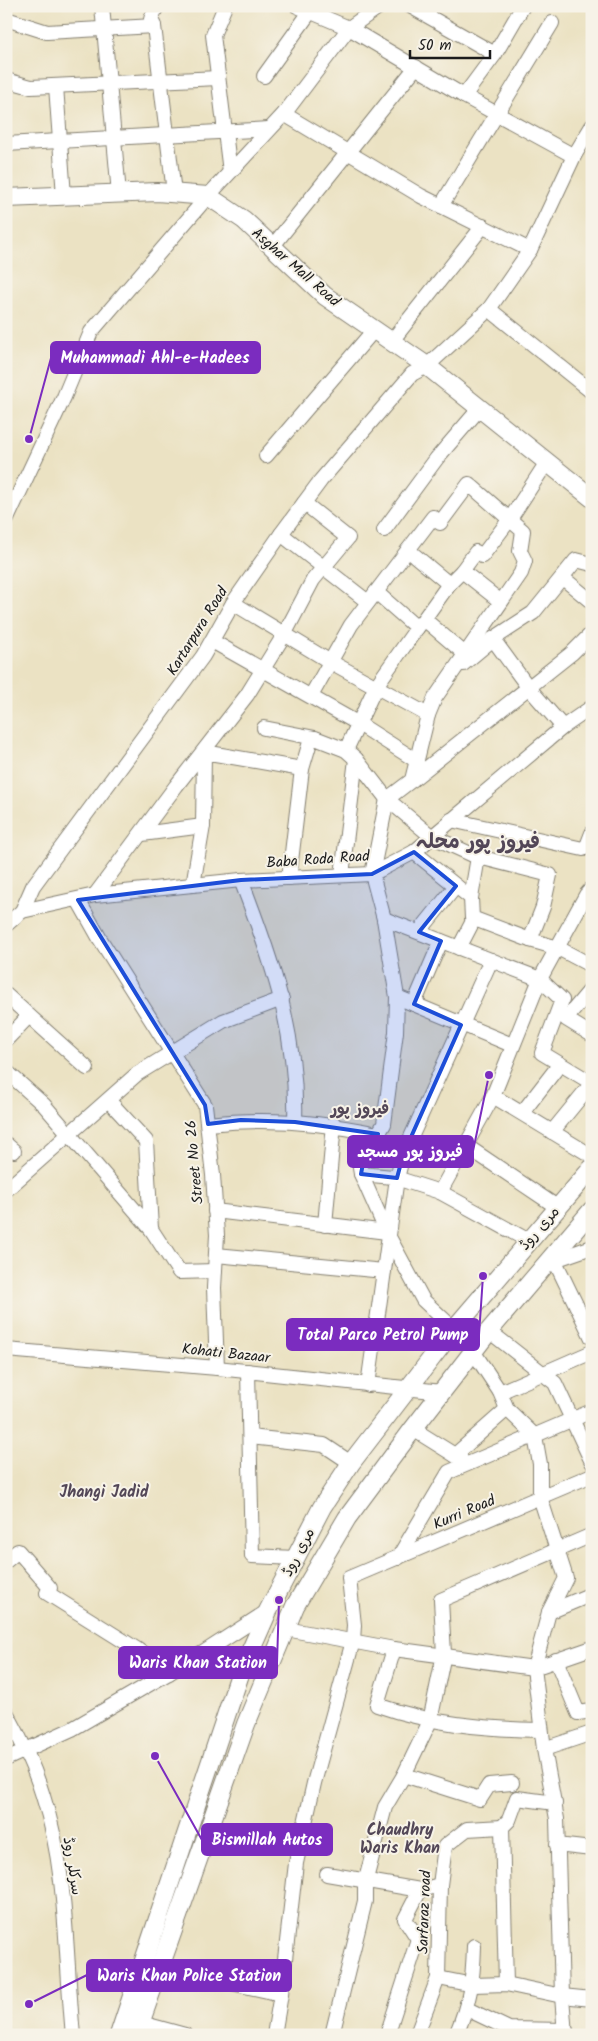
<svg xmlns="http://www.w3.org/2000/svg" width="598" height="2041" font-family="Kalam,'Playpen Sans Arabic',sans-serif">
  <rect width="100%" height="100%" fill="#f7f3e8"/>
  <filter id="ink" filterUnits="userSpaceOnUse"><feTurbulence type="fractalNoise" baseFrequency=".02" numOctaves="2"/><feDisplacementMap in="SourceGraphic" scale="10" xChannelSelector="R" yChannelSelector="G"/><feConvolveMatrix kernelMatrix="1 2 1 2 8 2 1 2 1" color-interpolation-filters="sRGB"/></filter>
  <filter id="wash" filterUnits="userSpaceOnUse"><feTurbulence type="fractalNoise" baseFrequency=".0096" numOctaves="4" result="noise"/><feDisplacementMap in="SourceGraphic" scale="20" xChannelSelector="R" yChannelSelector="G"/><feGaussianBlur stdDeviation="1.12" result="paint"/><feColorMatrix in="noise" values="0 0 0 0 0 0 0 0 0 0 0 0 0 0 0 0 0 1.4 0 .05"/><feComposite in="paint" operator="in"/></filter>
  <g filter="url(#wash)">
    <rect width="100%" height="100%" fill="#ebe2c3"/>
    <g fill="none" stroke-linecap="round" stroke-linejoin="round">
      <path stroke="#60a4d5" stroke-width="3" d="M591,462L592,461"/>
    </g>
  </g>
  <g filter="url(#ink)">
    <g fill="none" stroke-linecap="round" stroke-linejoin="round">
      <g stroke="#847f70" stroke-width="16">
        <g id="minor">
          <path d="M102,6L119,194"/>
          <path d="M157,6L151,19L154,26L174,193"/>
          <path d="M225,6L213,35L230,172"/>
          <path d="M297,6L349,28L464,96L574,156"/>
          <path d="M410,6L495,54"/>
          <path d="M6,19L47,32L154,26"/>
          <path d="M264,76L310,12"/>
          <path d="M6,80L31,87L218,78"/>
          <path d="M56,86L64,196"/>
          <path d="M464,96L495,54L523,6"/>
          <path d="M284,114L421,196L530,250"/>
          <path d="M6,144L269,129"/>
          <path d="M441,206L552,23"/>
          <path d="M272,247L416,67"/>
          <path d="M489,309L592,392"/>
          <path d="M391,342L483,226"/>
          <path d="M266,456L374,330"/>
          <path d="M6,521L64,397L91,332L208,196L284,114L349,28L380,6"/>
          <path d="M384,530L437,458L480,408"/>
          <path d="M281,534L368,602"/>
          <path d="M408,550L449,584L462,571L500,601"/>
          <path d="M462,571L476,552L482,556L510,519L547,462"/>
          <path d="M563,578L592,602"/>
          <path d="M376,592L433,517L440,523L469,484L523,531L520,551L525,561L521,573L435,698L428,715L412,780L387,799L372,874L384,919L397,997L396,1032L384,1124L364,1158L360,1168L361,1174L389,1237L423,1300L454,1329"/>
          <path d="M233,603L329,661L428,715"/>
          <path d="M424,619L449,584"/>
          <path d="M493,639L528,687L563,727"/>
          <path d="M212,641L359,724L417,761"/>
          <path d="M463,664L493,639L533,613L576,560L592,564"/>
          <path d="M311,696L351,625L376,592L417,628L424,619L465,654"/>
          <path d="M264,728L315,738"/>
          <path d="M346,750L376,686L417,628"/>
          <path d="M412,780L572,653L592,633"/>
          <path d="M451,820L583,849L587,846L592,833"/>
          <path d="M142,834L203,826"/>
          <path d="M414,852L471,898L472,918L530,940L558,948L592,966"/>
          <path d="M342,875L356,759"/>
          <path d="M289,878L302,769"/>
          <path d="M241,880C272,960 298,1035 295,1122"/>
          <path d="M193,885L203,826L204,752L302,769L310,742L315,738L346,750L356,759L387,799L431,836L475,856L550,875L543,907L530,940"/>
          <path d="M95,895L176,786L247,695L284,635L313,580L348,538L304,503"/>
          <path d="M471,898L478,857"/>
          <path d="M78,900L100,939L205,1105L213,1175L217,1235L214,1288L217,1368"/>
          <path d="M22,911L95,895L241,880L372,874L414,852L563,727L592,707"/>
          <path d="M384,919L540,979L562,1000L542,1053L592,1083"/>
          <path d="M6,925L22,911L33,886L203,656L233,603L281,534L321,480L412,374L427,366L489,309L530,250L574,156L592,126"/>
          <path d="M419,932L456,886"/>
          <path d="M459,948L474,919"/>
          <path d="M592,988L566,1019L592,1035"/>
          <path d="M6,995L87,1068"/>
          <path d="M397,997L512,1045"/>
          <path d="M414,1004L441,941"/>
          <path d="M6,1040L29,1016"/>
          <path d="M6,1071L44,1105L151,1229L179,1272L215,1271"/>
          <path d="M493,1096L592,1156"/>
          <path d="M109,1101L146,1141L151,1229"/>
          <path d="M522,1113L560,1064"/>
          <path d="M208,1124C266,1117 322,1122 378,1134"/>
          <path d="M552,1132L592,1083"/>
          <path d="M6,1144L14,1151"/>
          <path d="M465,1145L557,1207"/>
          <path d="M361,1174L393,1177L440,1192L529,1241"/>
          <path d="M6,1190L137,1074L223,1021L282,999"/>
          <path d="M440,1192L493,1096L540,979L586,895L592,888"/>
          <path d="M215,1211L387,1232"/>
          <path d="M325,1225L334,1124"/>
          <path d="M216,1255L384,1271"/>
          <path d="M555,1261L592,1338"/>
          <path d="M549,1262L592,1247"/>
          <path d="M489,1331L555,1383L592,1462"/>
          <path d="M6,1350L217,1368L442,1392"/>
          <path d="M248,1371L252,1556L295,1558"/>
          <path d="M368,1385L397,1178L403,1155L491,960"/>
          <path d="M500,1392L592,1352"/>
          <path d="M413,1429L461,1459"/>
          <path d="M250,1437L324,1445L351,1463"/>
          <path d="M455,1455L507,1409"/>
          <path d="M398,1558L449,1472L592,1411"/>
          <path d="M6,1561L18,1551L50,1588"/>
          <path d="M47,1593L138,1650L169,1673"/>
          <path d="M549,1612L592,1594"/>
          <path d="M286,1629L394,1649L534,1668L549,1612L566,1578L540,1497V1464L535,1436L507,1409L500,1392L473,1351"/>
          <path d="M394,1649L377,1705C431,1724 485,1729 541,1730"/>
          <path d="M556,1660L578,1713L592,1711"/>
          <path d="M6,1712C21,1739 34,1766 43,1796C68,1872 65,1955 73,2035"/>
          <path d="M544,1749L592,1733"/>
          <path d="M6,1759L72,1729L203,1653L268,1611"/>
          <path d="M404,1775L480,1799L489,1785L512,1783"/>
          <path d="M557,1845L592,1849"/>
          <path d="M327,1874L420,1890"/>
          <path d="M209,1978L281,1994L296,1863L314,1783L353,1641L354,1625L349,1578L592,1475"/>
          <path d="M438,1978L473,1985L506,1984L562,1996L592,1999"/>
          <path d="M506,1984L502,1827L509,1820L517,1798L555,1803"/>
          <path d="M467,2009L509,2029L566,2030"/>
          <path d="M141,2023L185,2035"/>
          <path d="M274,2035L281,1994"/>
          <path d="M332,2035L365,1901V1883L385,1807L404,1775L430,1721L444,1654L441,1600L592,1535"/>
          <path d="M387,2035L418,1939L405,1919L420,1890L440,1885"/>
          <path d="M413,2035L417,2034L438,1978L440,1885L445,1846L467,1829L502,1827"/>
          <path d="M456,2035C470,2001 473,1982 474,1946"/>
          <path d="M565,2035L562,1996L557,1819L544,1749L534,1668L592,1648"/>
        </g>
      </g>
      <g stroke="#847f70" stroke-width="20">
        <g id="major">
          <path d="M6,198L157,192L208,196L244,220L325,296L427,366L592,498"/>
          <path d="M119,2035L239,1677L268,1611L322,1507L351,1463L454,1329L592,1168"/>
          <path d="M136,2035L246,1724L295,1606L347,1518L413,1429L489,1331L592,1210"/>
        </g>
      </g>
      <use href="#minor" stroke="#fff" stroke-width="14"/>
      <use href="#major" stroke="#fff" stroke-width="18"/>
    </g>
  </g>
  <path fill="#1d4ed8" fill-opacity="0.2" stroke="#1d4ed8" stroke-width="4" stroke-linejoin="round" d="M414,852L456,886L419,932L441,941L414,1004L461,1025L403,1155L397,1178L361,1174L364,1158L378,1134L295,1122L241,1120L208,1124L205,1105L78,900L241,880L372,874Z"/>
  <g text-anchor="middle" stroke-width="4" stroke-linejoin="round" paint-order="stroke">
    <g font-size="15" fill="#1c1c1c" stroke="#f7f3e8">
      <text transform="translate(296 267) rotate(41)" y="5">Asghar Mall Road</text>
      <text transform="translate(197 631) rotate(-58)" y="5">Kartarpura Road</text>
      <text transform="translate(318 859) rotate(-4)" y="5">Baba Roda Road</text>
      <text transform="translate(194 1162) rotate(-95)" y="5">Street No 26</text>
      <text transform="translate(539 1228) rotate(-49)" y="5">مری روڈ</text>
      <text transform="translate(226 1353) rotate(6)" y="5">Kohati Bazaar</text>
      <text transform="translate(464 1512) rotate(-23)" y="5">Kurri Road</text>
      <text transform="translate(298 1552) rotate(-62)" y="5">مری روڈ</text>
      <text transform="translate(73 1866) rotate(81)" y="5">سرکلر روڈ</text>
      <text transform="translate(424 1912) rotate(-88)" y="5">Sarfaraz road</text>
    </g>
    <g font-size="16" font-weight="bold" fill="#534757" stroke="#f7f3e8">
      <text x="360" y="1114">فیروز پور</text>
      <text x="104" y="1497">Jhangi Jadid</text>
      <text x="400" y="1835">Chaudhry<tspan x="400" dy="18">Waris Khan</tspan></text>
    </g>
    <g font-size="20" font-weight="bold" fill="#534757" stroke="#f7f3e8">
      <text x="478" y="848">فیروز پور محلہ</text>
    </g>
  </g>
  <path fill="none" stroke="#7b2cbf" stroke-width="2" d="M29 439L51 358M489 1075L473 1151M483 1276L479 1335M279 1600L277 1663M155 1756L202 1840M29 2004L87 1975"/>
  <g fill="#7b2cbf" stroke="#f7f3e8" stroke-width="2">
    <circle cx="29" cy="439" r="5"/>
    <circle cx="489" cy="1075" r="5"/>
    <circle cx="483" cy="1276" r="5"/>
    <circle cx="279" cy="1600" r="5"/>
    <circle cx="155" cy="1756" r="5"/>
    <circle cx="29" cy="2004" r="5"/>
  </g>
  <g fill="#7b2cbf" stroke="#7b2cbf" stroke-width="2">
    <rect x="51" y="342" width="209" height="31" rx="5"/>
    <rect x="348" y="1136" width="125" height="31" rx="5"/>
    <rect x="287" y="1319" width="192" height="31" rx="5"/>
    <rect x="119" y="1647" width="158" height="31" rx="5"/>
    <rect x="202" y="1824" width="130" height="31" rx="5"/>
    <rect x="87" y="1960" width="204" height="31" rx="5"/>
  </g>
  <g font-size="16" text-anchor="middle" font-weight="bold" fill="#fff">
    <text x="155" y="363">Muhammadi Ahl-e-Hadees</text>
    <text x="410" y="1157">فیروز پور مسجد</text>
    <text x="383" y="1340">Total Parco Petrol Pump</text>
    <text x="198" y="1668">Waris Khan Station</text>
    <text x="267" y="1845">Bismillah Autos</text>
    <text x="189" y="1981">Waris Khan Police Station</text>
  </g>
  <rect width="598" height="2041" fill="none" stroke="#f7f3e8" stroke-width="25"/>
  <path d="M410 50v8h80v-8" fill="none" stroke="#1c1c1c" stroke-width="2.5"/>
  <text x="418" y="50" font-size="15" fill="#1c1c1c" stroke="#f7f3e8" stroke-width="4" paint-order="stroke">50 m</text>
</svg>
